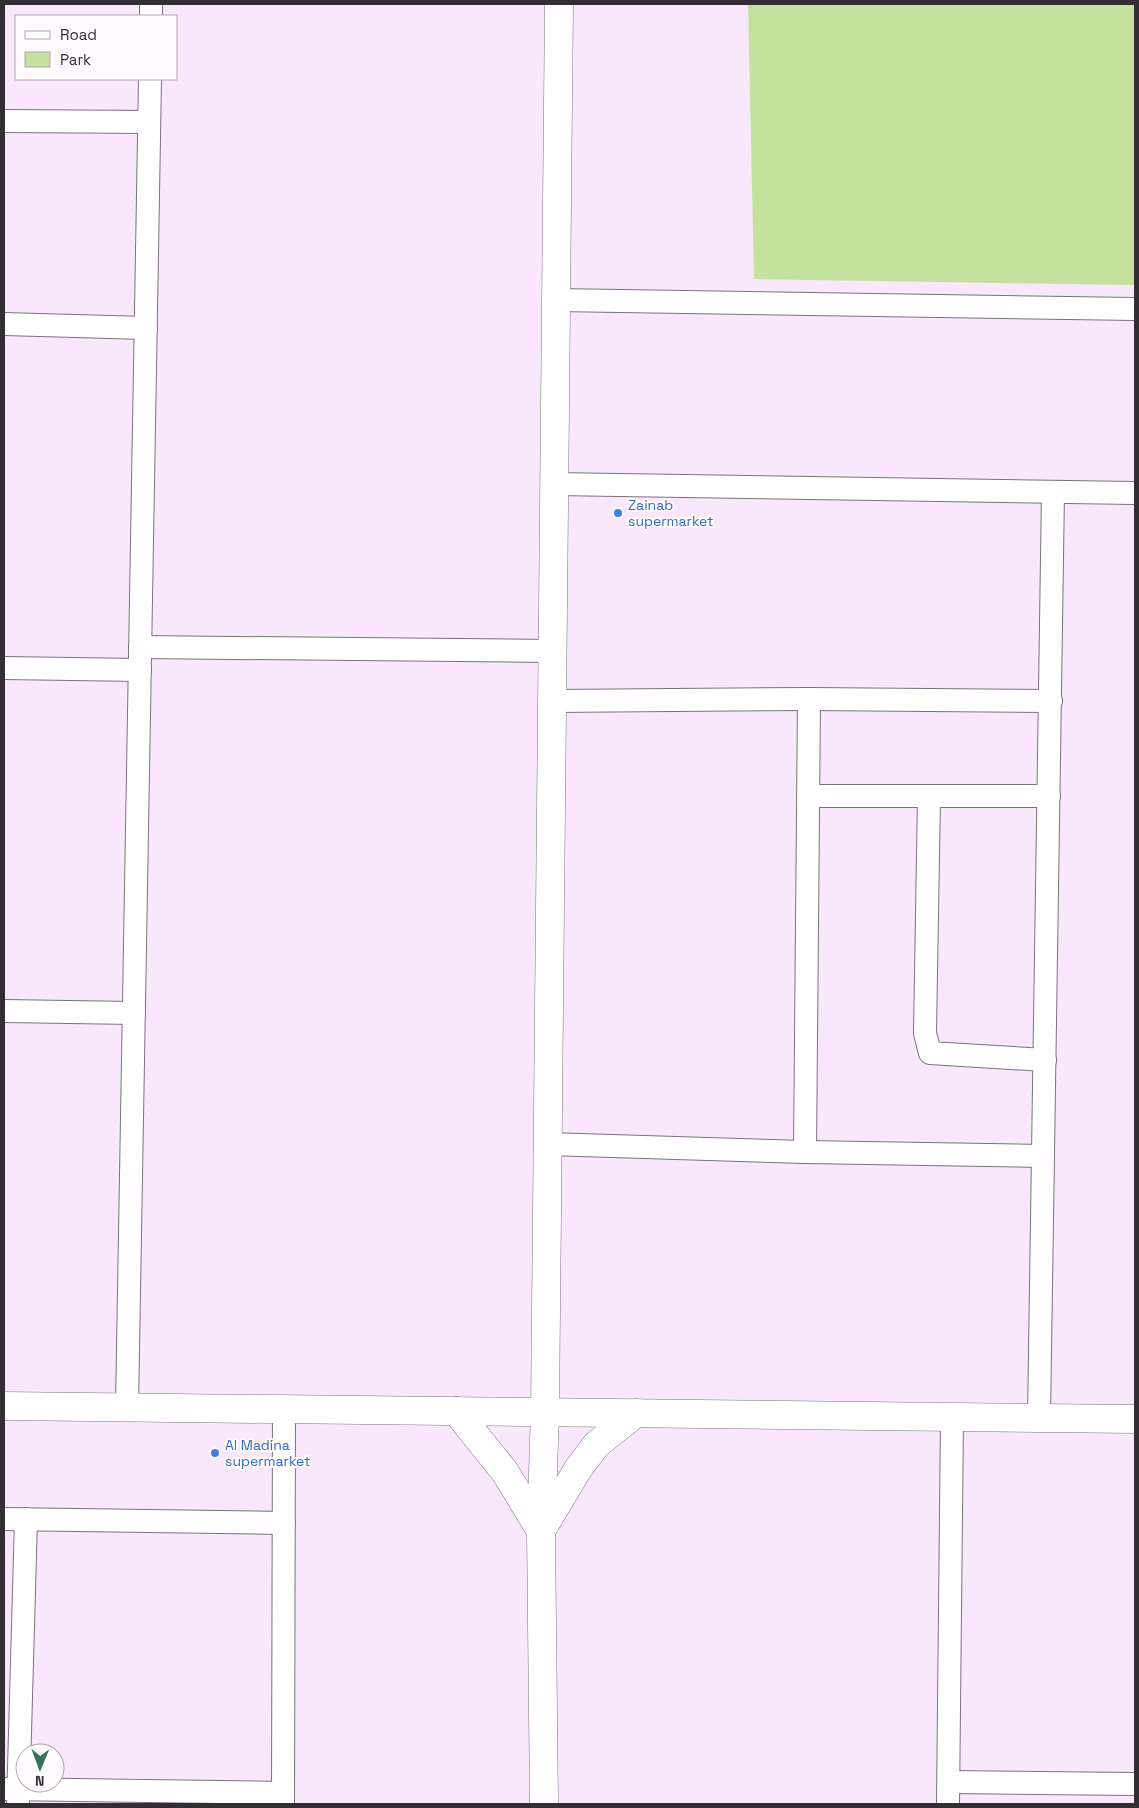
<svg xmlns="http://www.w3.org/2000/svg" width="1139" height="1808" font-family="'Space Grotesk',sans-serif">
  <rect width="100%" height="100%" fill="#f9e8fc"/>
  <path fill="#c4e19d" d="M748,4H1135V285L754,279Z"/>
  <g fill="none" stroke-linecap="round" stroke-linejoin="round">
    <g stroke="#7e7081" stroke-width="24">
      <g id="street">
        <path d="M151,16V4"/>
        <path d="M4,121L149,122"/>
        <path d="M556,300L1135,309"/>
        <path d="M4,324L146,328"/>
        <path d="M554,484L1135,493"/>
        <path d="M140,647L552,651"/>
        <path d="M4,668L140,670"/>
        <path d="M552,701L809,699L1051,701"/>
        <path d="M808,796H1049"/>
        <path d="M929,796L925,1033L930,1053L1045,1060"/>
        <path d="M4,1011L134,1013"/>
        <path d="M548,1144L805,1152L1043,1156"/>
        <path d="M805,1152L809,699"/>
        <path d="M127,1407L150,79"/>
        <path d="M1039,1418L1053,492"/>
        <path d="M4,1519L284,1523"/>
        <path d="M949,1782L1135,1784"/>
        <path d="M4,1789L283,1793"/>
        <path d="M18,1804L26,1519"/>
        <path d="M283,1804L284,1409"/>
        <path d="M948,1804L952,1417"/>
      </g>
    </g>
    <g stroke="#7e7081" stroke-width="29">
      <g id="secondary">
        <path d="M4,1406L1135,1419"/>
        <path d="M456,1411L505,1472L541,1531L578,1469L596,1445L636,1413"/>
        <path d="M544,1804L541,1531L545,1412L559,4"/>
      </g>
    </g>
    <use href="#street" stroke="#fff" stroke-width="22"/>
    <use href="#secondary" stroke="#fff" stroke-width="28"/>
  </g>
  <g fill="#3f7fe0" stroke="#fefafe" stroke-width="2">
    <circle cx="618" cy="513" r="5"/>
    <circle cx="215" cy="1453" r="5"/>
  </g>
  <g text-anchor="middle" stroke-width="4" stroke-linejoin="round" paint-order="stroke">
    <g font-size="14" fill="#366cbe" stroke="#fefafe" text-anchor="start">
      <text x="628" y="510">Zainab<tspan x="628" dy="16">supermarket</tspan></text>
      <text x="225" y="1450">Al Madina<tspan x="225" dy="16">supermarket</tspan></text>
    </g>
  </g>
  <rect width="1139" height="1808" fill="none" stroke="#332d34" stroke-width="10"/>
  <rect x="15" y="15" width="162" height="65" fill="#fefafe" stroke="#ada8ad"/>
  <rect x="25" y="31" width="25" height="8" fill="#ffffff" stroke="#ada8ad"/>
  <text x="60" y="40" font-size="15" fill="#332d34">Road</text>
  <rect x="25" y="52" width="25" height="15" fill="#c4e19d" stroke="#ada8ad"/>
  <text x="60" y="65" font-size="15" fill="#332d34">Park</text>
  <g transform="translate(40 1768) rotate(181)"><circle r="24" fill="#fefafe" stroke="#ada8ad"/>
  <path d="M0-4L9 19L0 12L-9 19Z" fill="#34705a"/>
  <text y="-8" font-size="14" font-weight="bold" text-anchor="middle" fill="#332d34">N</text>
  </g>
</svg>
